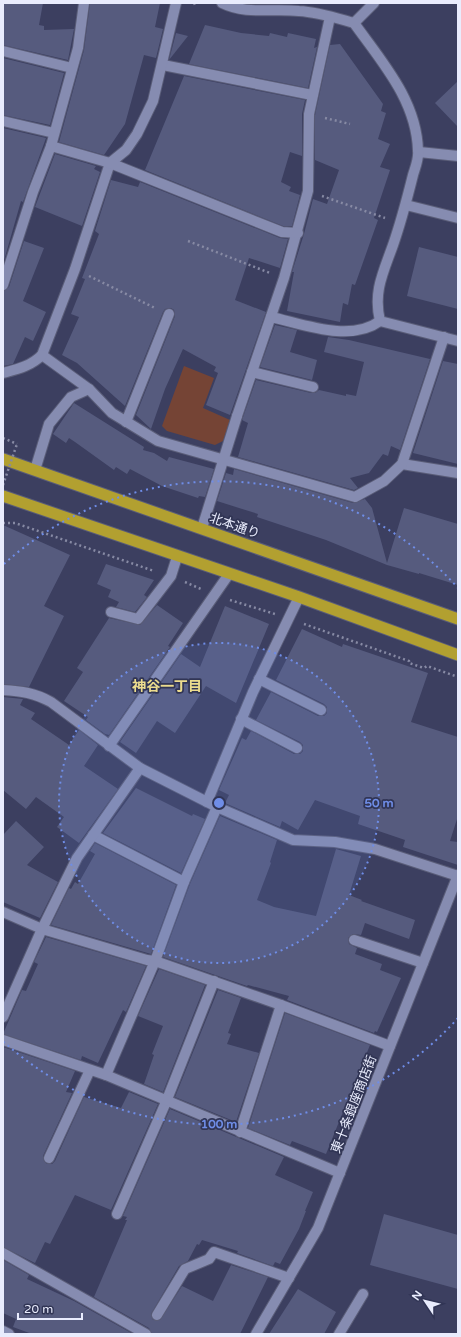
<svg xmlns="http://www.w3.org/2000/svg" width="461" height="1337" font-family="'Varela Round','Noto Sans JP',sans-serif">
  <rect width="100%" height="100%" fill="#3c3f60"/>
  <path fill="#754435" d="M184,366L214,378L203,408L230,420L223,441L215,445L167,431L162,426Z"/>
  <g fill="#565b7e">
    <path d="M3,3H43L39,25L44,26V30L74,29L68,60L3,45Z"/>
    <path d="M90,3H160L155,27L163,29L156,58L144,55L125,124L104,155L59,142L84,50Z"/>
    <path d="M205,25L241,33L269,36L270,33L287,37L288,33L316,39L314,48L317,47L308,88L189,64Z"/>
    <path d="M176,33L188,36L169,60Z"/>
    <path d="M340,44L383,104L381,111L386,113L378,139L390,144L380,167L390,170L374,218L378,220L355,285L352,284L348,305L343,303L340,322L287,311L294,272H292L304,234L313,199L327,204L339,170L315,160V115L330,45Z"/>
    <path d="M3,58L64,73L50,125L3,115Z"/>
    <path d="M184,76L305,100L302,114V156L290,152L281,182L291,187L289,191L300,195L292,226H283L145,170Z"/>
    <path d="M458,81V127L435,103Z"/>
    <path d="M3,128L46,138L23,202L21,201L3,264Z"/>
    <path d="M55,154L96,166L94,169L100,172L82,226L35,207Z"/>
    <path d="M111,180L138,187L140,182L280,238L288,239L280,268L249,258L235,300L266,312L230,415L206,405L218,373L214,371L216,367L183,349L165,389L151,429L136,415L175,316L174,310L171,308L165,309L163,312L125,406L77,363L62,355L79,317L71,314L85,279L82,278L99,234L95,231Z"/>
    <path d="M24,241L44,248L23,301L46,312L33,341L25,337L13,364L3,366V291L9,287Z"/>
    <path d="M419,247L458,257V309L407,296Z"/>
    <path d="M275,325L297,330L290,352L317,360L312,380L260,367Z"/>
    <path d="M328,337L349,340L430,359L400,450L391,446L388,456L383,454L369,473L350,478L358,488L354,490L238,457L248,423L242,420L256,380L311,393H315L319,390L346,396V394L356,396L364,362L324,352Z"/>
    <path d="M443,361L458,364V464L413,453Z"/>
    <path d="M74,403L144,447L143,450L154,453L167,461L169,457L214,469L205,497L199,496L198,498L162,486L130,469L127,474L116,467L114,470L75,442L69,438L66,443L53,434Z"/>
    <path d="M234,469L353,503L365,499L372,508L387,563L404,508L458,524V585L419,573V574L387,565L326,540L257,517L258,514L217,501L226,473L233,475Z"/>
    <path d="M3,525L70,555L44,606L64,616L29,687L3,684Z"/>
    <path d="M106,564L154,580L144,595L147,597L135,612L116,607L119,602L108,597L111,590L97,584Z"/>
    <path d="M157,605L183,623L168,646L170,647L109,735L105,734L86,720L88,717L64,701L83,672L77,668L109,618L140,625Z"/>
    <path d="M225,606L269,624L236,703L206,686L175,733L157,721L136,753L120,742L181,654L200,667Z"/>
    <path d="M302,629L342,647L343,644L428,673L411,722L458,737V816L450,841L458,842V865L403,847L405,840L358,824L360,816L315,800L298,830L282,821L280,827L225,803L229,795L219,790L242,738L246,740L251,731L294,754H300L303,751V745L300,742L256,720L271,692L318,716H324L327,713V707L324,704L276,680Z"/>
    <path d="M3,697L23,699L20,705L35,713L31,719L69,745L79,730L98,745L84,766L118,789L79,843L57,827L64,817L36,797L26,809L3,790Z"/>
    <path d="M136,788L192,816L193,814L205,819L181,873L103,833Z"/>
    <path d="M220,816L277,840L270,862L271,863L257,900L274,907L316,916L336,849L361,856L349,895L362,900L361,901L415,920L409,939L365,923L361,935L353,934L348,938L349,944L357,948L355,954L382,964L380,970L401,978L377,1032L375,1031L374,1033L287,1000L289,996L248,985L247,986L163,957L190,884Z"/>
    <path d="M16,821L44,847L27,865L58,882L40,918L3,902V835Z"/>
    <path d="M95,843L176,885L151,954L51,925L69,888L71,889L75,882L78,884L95,854L90,851Z"/>
    <path d="M46,937L146,966L126,1012L123,1010L98,1063L82,1056L81,1060L3,1034L22,990L26,991L38,964L34,962Z"/>
    <path d="M159,969L205,985L163,1092L144,1084L154,1055L152,1054L163,1026L138,1016Z"/>
    <path d="M218,990L241,998L228,1033L231,1034L227,1044L259,1053L236,1122L175,1097Z"/>
    <path d="M285,1013L370,1045L326,1154L292,1141L290,1145L248,1128Z"/>
    <path d="M3,1047L75,1071L66,1092L72,1093L43,1156L44,1161L47,1164H52L55,1161L84,1097L121,1108L129,1092L158,1104L111,1210L75,1195L50,1244L45,1242L35,1263L3,1247Z"/>
    <path d="M170,1109L284,1157L275,1175L313,1192L305,1211H306L299,1229L280,1264L275,1262L273,1266L237,1253L238,1251L202,1240L199,1245L197,1244L188,1261L179,1266L151,1314L153,1320H160L182,1286L213,1301L231,1265L268,1277L240,1334H152L149,1328L94,1297L127,1220H125L127,1217L123,1216Z"/>
    <path d="M384,1214L458,1235V1289L370,1265Z"/>
    <path d="M3,1260L29,1275L27,1279L74,1301L133,1334H32L13,1327L16,1319L3,1313Z"/>
    <path d="M298,1289L336,1312L324,1334H269Z"/>
  </g>
  <g fill="none" stroke-linecap="round" stroke-linejoin="round">
    <g stroke="#5a5d78" stroke-width="12">
      <g id="service">
        <path d="M354,23L374,3"/>
        <path d="M3,51L72,68"/>
        <path d="M163,65L312,95"/>
        <path d="M3,121L54,133"/>
        <path d="M419,152L458,156"/>
        <path d="M406,205L458,218"/>
        <path d="M252,372L313,387"/>
        <path d="M237,416L284,278L308,191L309,114L330,17"/>
        <path d="M126,422L169,314"/>
        <path d="M111,612L138,619L171,576L177,557"/>
        <path d="M259,679L321,710"/>
        <path d="M241,719L297,748"/>
        <path d="M109,746L229,574"/>
        <path d="M207,802L253,692L299,597"/>
        <path d="M93,835L184,882"/>
        <path d="M3,912L42,929L147,960L155,961L281,1005L390,1046"/>
        <path d="M354,940L423,963"/>
        <path d="M3,1017L42,929L77,858L140,768"/>
        <path d="M106,1075L155,961L184,882L217,807"/>
        <path d="M240,1132L281,1005"/>
        <path d="M49,1158L90,1070"/>
        <path d="M117,1214L166,1102L214,981"/>
        <path d="M3,1253L146,1334"/>
        <path d="M157,1315L185,1269L209,1259L214,1252L289,1278"/>
        <path d="M3,1331L9,1334"/>
        <path d="M339,1334L363,1294"/>
      </g>
    </g>
    <g stroke="#5a5d78" stroke-width="12">
      <g id="minor">
        <path d="M176,3L153,101L137,134L126,150L110,163L75,269L42,355L89,389L112,413L158,441L355,497L384,481L402,464L458,473"/>
        <path d="M222,3C246,15 273,8 299,11C318,12 336,18 354,23C382,62 417,101 418,151C419,159 415,168 413,175C407,199 401,222 393,245C383,273 373,292 380,321L458,341"/>
        <path d="M51,146L110,163L282,232L298,233"/>
        <path d="M3,285L33,192L51,146L78,48L84,3"/>
        <path d="M271,317C303,324 350,343 380,321"/>
        <path d="M3,373C18,369 31,366 42,355"/>
        <path d="M402,464L444,337"/>
        <path d="M35,470L49,424L71,397L89,389"/>
        <path d="M202,528L237,416"/>
        <path d="M3,690C21,691 35,693 51,702L140,768L217,807L293,840L335,842L375,849L458,876"/>
        <path d="M3,1040L106,1075L340,1173"/>
        <path d="M256,1334L318,1228L458,875"/>
      </g>
    </g>
    <g stroke="#5a5d78" stroke-width="13">
      <g id="trunk">
        <path d="M3,459L458,619"/>
        <path d="M3,496L299,597L458,655"/>
      </g>
    </g>
    <g stroke="#878aa4" stroke-width="2.5" stroke-dasharray="2 3" stroke-linecap="butt">
      <path d="M194,3L196,7"/>
      <path d="M325,118L350,124"/>
      <path d="M322,196L385,218"/>
      <path d="M188,241L270,273"/>
      <path d="M89,276L155,308"/>
      <path d="M3,438L17,444"/>
      <path d="M3,523H15L154,571"/>
      <path d="M185,582L201,589"/>
      <path d="M230,600L275,614"/>
      <path d="M304,624L409,661V663L424,668L427,666L458,677"/>
    </g>
    <use href="#service" stroke="#868cb1" stroke-width="10"/>
    <use href="#minor" stroke="#868cb1" stroke-width="10"/>
    <use href="#trunk" stroke="#b2a030" stroke-width="11"/>
    <path stroke="#878aa4" stroke-width="2.5" stroke-dasharray="2 3" stroke-linecap="butt" d="M3,485L17,444"/>
  </g>
  <circle cx="219" cy="803" r="160" fill="#6f8de7" fill-opacity=".12"/>
  <g fill="none" stroke="#6f8de7" stroke-width="2" stroke-dasharray="2 4">
    <circle cx="219" cy="803" r="160"/>
    <path d="M458 1018A321 321 0 0 1 4 1042M4 564A321 321 0 0 1 458 588"/>
  </g>
  <g text-anchor="middle" stroke-width="3.5" stroke-linejoin="round" paint-order="stroke">
    <g font-size="13" fill="#e9ecfd" stroke="#313555">
      <text transform="translate(235 525) rotate(19)" y="5">北本通り</text>
      <text transform="translate(353 1104) rotate(-69)" y="5">東十条銀座商店街</text>
    </g>
    <g font-size="14" font-weight="bold" fill="#ecdc8e" stroke="#313555">
      <text x="167" y="691">神谷一丁目</text>
    </g>
  </g>
  <circle cx="219" cy="803" r="6" fill="#6f8de7" stroke="#313555" stroke-width="2"/>
  <g font-size="12" text-anchor="middle" font-weight="bold" fill="#6f8de7" stroke="#313555" stroke-width="3.5" stroke-linejoin="round" paint-order="stroke">
    <text x="379" y="807">50 m</text>
    <text x="219" y="1128">100 m</text>
  </g>
  <rect width="461" height="1337" fill="none" stroke="#e9ecfd" stroke-width="8"/>
  <g transform="translate(425 1301) rotate(305)" stroke="#313555" stroke-width="3" paint-order="stroke">
  <path d="M0-3L7 15L0 10L-7 15Z" fill="#e9ecfd"/>
  <text y="-6" font-size="11" font-weight="bold" text-anchor="middle" fill="#e9ecfd">N</text>
  </g>
  <path d="M18 1313v6h64v-6" fill="none" stroke="#e9ecfd" stroke-width="2"/>
  <text x="24" y="1313" font-size="12" fill="#e9ecfd" stroke="#313555" stroke-width="3" paint-order="stroke">20 m</text>
</svg>
